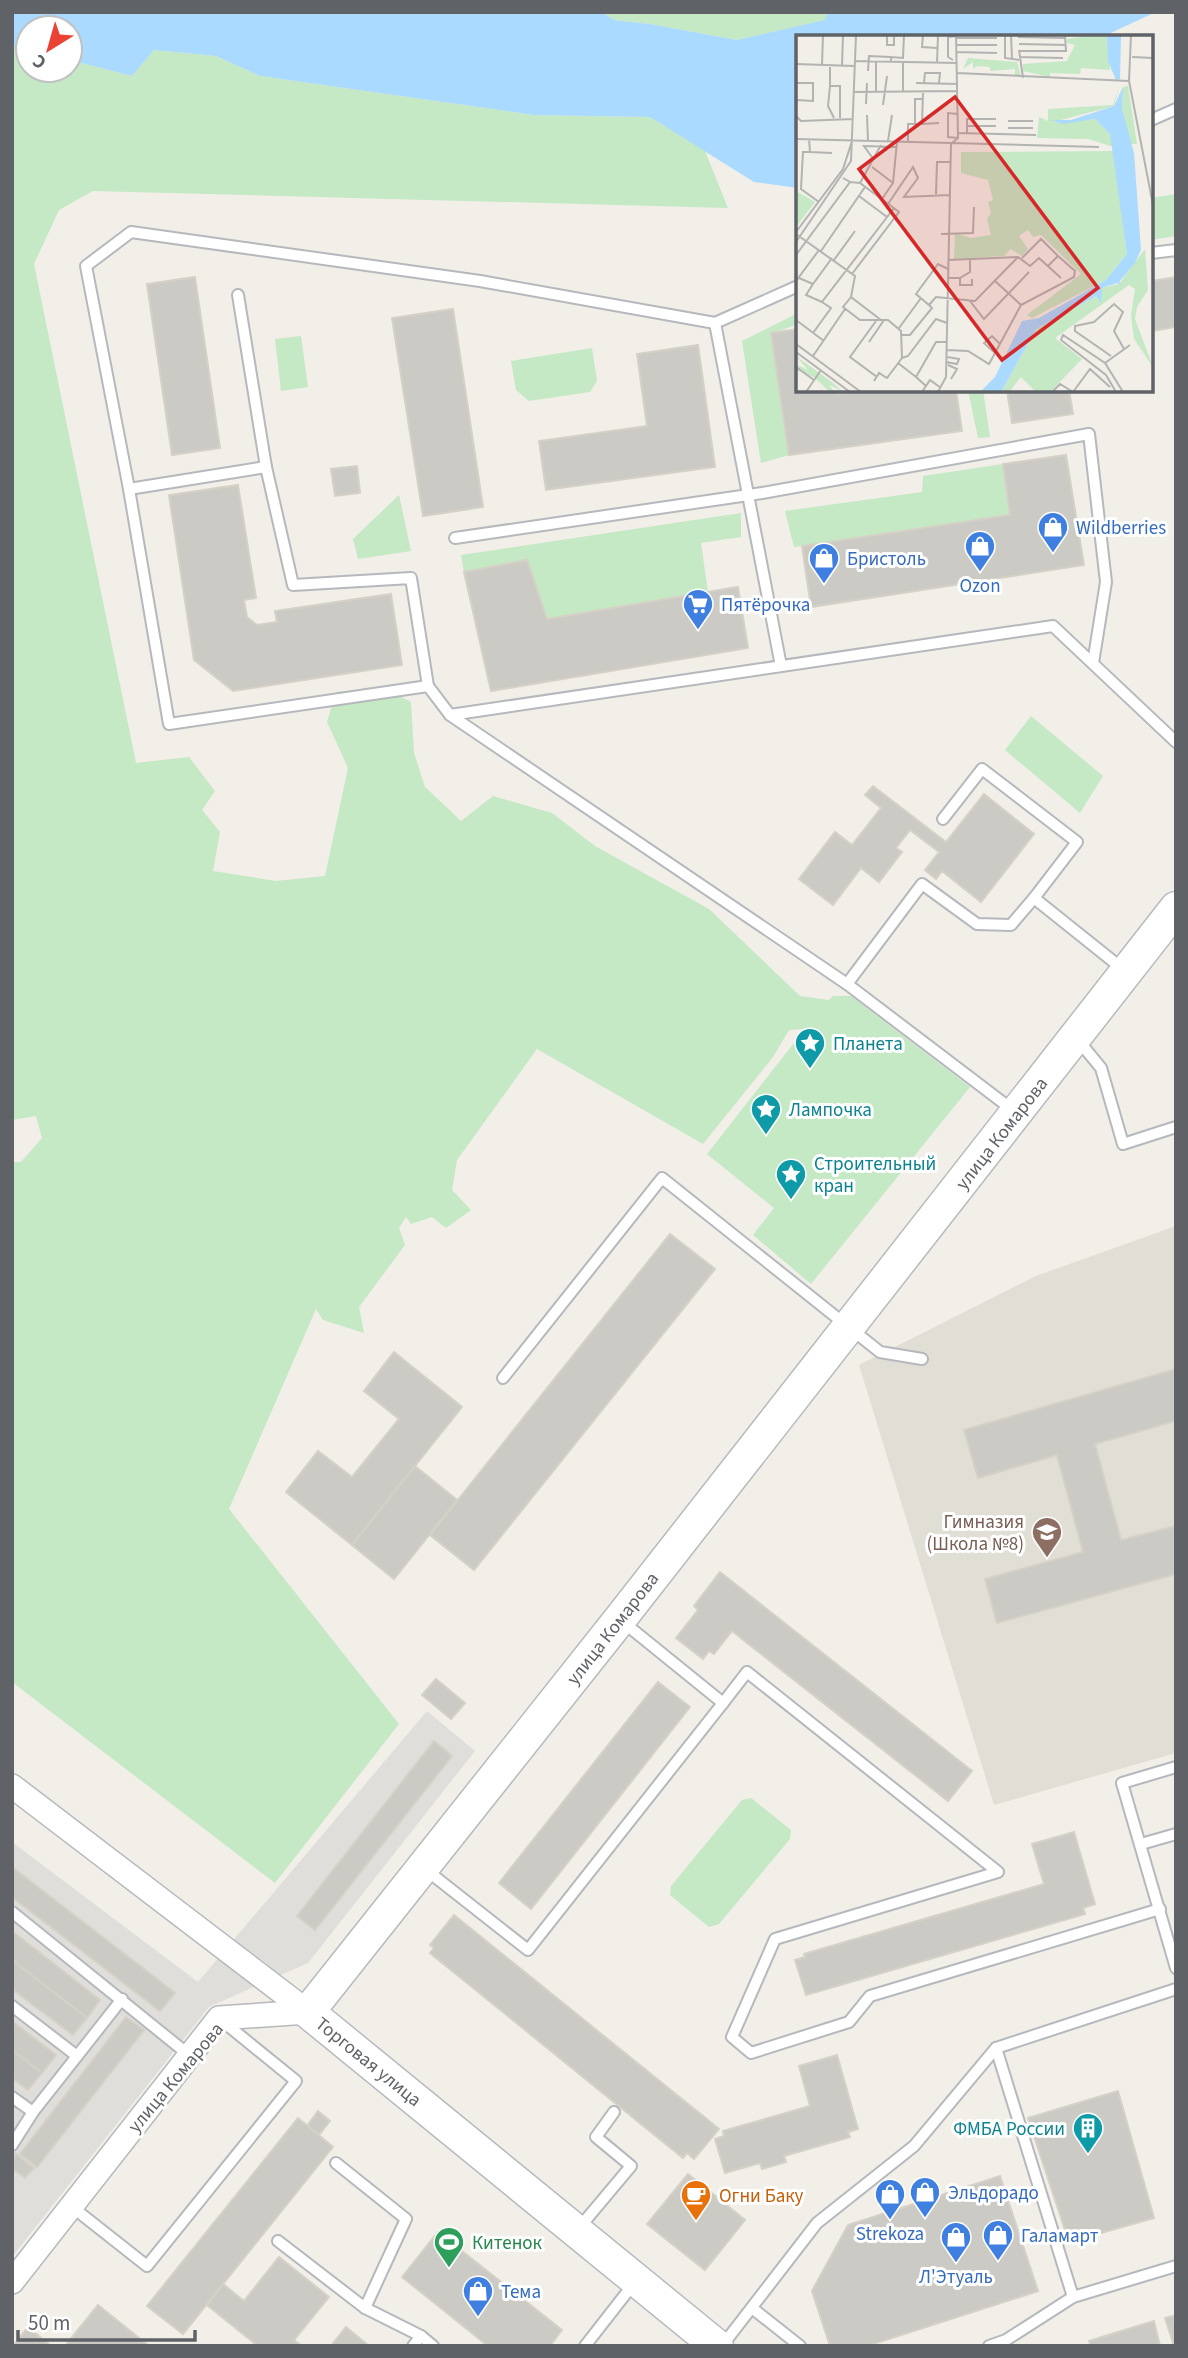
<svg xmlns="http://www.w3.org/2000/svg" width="1188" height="2358" font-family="'Source Sans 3',sans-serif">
  <rect width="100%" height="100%" fill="#f1efe8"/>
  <path fill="#e0deda" d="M427,1711L475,1751L308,1963L209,2007L12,2257V1842L198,1982Z"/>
  <path fill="#e1ded6" d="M1176,1226V1753L994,1805L859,1365L1036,1276Z"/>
  <g fill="#c5e8c5">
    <path d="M601,12H828L826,20L737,40L650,24L614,20Z"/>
    <path d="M12,46L28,50V70H70V60L132,76L154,50L216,56L260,76L534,115L650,117L705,151L728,208L93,191L59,210L34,264L136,763L189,757L215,791L202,810L220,832L213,871L276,881L325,876L348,768L327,722L336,692L383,687L411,702L414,753L425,787L461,821L493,796L552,813L595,846L709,909L800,996L829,1000L833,996H851L970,1087L811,1284L753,1235L774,1208L707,1154L805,1029L789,1030L773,1057L703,1144L537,1049L457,1160L452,1190L471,1210L446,1228L432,1217L411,1224L406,1217L399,1228L405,1245L359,1307L364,1333L323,1320L316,1309L229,1509L399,1724L275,1883L12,1682V1162H21L42,1138L36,1116L12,1120Z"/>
    <path d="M1176,194V236L1151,240V198Z"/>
    <path d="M798,313V324L771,334L789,455L761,463L742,341Z"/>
    <path d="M301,336L308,387L281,391L275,339Z"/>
    <path d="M592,348L597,381L590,392L529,401L516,390L511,361Z"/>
    <path d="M968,390H983L990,437L978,438Z"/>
    <path d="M1003,464L1010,515L794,547L785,511L922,492L923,476Z"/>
    <path d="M399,495L411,551L358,559L353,539Z"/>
    <path d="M741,513V537L701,543L708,592L547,619L527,560L464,572L461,555Z"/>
    <path d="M1031,716L1103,776L1080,813L1005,750Z"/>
    <path d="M751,1798L791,1830L790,1839L719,1924L709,1927L670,1895L671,1886L742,1800Z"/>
  </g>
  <path fill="#aadaff" d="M12,12H601L614,20L650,24L737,40L825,20L828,12H1156L1102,37H798V188L754,182L650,117L534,115L260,76L216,56L154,50L132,76L70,60V28H28V50L12,46Z"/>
  <g fill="#cccac5" stroke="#d6d1c6" stroke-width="2">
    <path d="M195,277L220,448L172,455L147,284Z"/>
    <path d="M1176,277V327L1151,331V281Z"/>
    <path d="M453,309L483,507L423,516L392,318Z"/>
    <path d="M798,329V390H837V394L863,390H956L962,431L789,455L771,333Z"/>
    <path d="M698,345L715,467L546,490L539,441L647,426L637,354Z"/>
    <path d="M1007,390H1069L1073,414L1012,423Z"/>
    <path d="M1066,455L1084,565L811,607L802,546L1010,515L1003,464Z"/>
    <path d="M357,466L360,493L335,496L331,469Z"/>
    <path d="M238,485L256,598L244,600L247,617L257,625L277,622L275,611L391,594L402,665L233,691L194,660L169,495Z"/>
    <path d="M527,560L547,619L738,587L748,648L491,691L464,572Z"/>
    <path d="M873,786L946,842L984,794L1034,834L981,902L942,871L936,879L925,870L939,852L910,830L896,848L902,852L879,882L861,868L833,905L799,879L835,832L852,845L881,808L865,795Z"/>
    <path d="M670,1234L715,1269L474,1570L430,1535Z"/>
    <path d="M394,1352L462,1407L352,1545L286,1492L318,1451L352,1477L399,1419L364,1391Z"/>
    <path d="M1176,1369V1421L1095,1444L1121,1540L1176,1526V1574L997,1623L985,1579L1083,1552L1057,1455L978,1478L964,1430Z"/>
    <path d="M415,1466L457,1500L394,1579L352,1545Z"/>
    <path d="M720,1572L972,1771L948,1801L732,1631L714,1654L709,1651L703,1659L676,1638L698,1610L694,1606Z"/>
    <path d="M436,1679L465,1703L451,1719L422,1695Z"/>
    <path d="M658,1682L690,1707L531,1909L499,1883Z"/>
    <path d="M434,1741L452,1756L315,1930L297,1916Z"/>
    <path d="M1074,1832L1095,1904L1083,1908L1085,1914L806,1995L795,1960L805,1957L804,1954L1044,1884L1032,1844Z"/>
    <path d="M12,1867L175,1993L160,2011L12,1897Z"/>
    <path d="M454,1915L719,2129L694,2159L687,2153L683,2158L430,1953L434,1948L430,1945Z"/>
    <path d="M12,1931L100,2000L87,2018L12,1960Z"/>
    <path d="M12,1960L87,2018L73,2035L12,1989Z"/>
    <path d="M126,2017L144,2030L37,2167L20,2154Z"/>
    <path d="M12,2021L56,2055L42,2073L12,2050Z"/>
    <path d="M12,2050L42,2073L28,2090L12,2078Z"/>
    <path d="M837,2055L858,2129L848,2132L850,2137L784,2156L786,2162L762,2169L760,2163L725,2173L715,2139L724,2136L723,2131L810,2106L799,2066Z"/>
    <path d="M1118,2091L1154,2218L1069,2242L1028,2118Z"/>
    <path d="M318,2111L330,2121L319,2135L307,2126Z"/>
    <path d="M298,2118L333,2147L183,2334L147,2306Z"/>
    <path d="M15,2153L34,2168L25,2178L12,2168Z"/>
    <path d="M688,2174L745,2220L705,2270L647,2224Z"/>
    <path d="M1000,2176L1038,2291L867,2346H830L812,2291L848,2225Z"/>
    <path d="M438,2232L562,2330L550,2346H488L402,2277Z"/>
    <path d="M279,2257L329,2297L294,2340L302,2346H258L207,2305L223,2284L244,2301Z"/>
    <path d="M98,2305L149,2346H65Z"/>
    <path d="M1176,2315V2346H1174L1165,2318Z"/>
    <path d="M1154,2321L1160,2346H1091L1089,2341Z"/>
    <path d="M28,2327L51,2346H13Z"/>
    <path d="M346,2327L369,2346H331Z"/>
  </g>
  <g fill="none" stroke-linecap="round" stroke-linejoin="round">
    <g stroke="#b5b8bc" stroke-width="14">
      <g id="lane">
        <path d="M1151,120L1176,109"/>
        <path d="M1151,253L1176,250"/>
        <path d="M238,295L266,467L293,585L411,578L428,686L450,715L847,984L1014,1111"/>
        <path d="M715,323L781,666"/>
        <path d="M266,467L129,489L169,724L428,686"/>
        <path d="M129,489L86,266L131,232L480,281L715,323L798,286"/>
        <path d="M455,538L762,493L1089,434L1106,582L1093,663"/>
        <path d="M450,715L1053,626L1176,742"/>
        <path d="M943,819L982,769L1077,842L1034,898L1124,970"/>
        <path d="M847,984L922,884L977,924L1011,925L1034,898"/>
        <path d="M1078,1040L1101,1068L1123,1144L1176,1127"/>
        <path d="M503,1378L662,1178L880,1352L922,1359"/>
        <path d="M623,1622L723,1703L747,1672L998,1872L775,1939L732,2037L751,2053L849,2022L870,1996L1160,1909"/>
        <path d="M1176,1767L1122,1783L1176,1968"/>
        <path d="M1141,1844L1176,1834"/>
        <path d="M425,1869L528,1950L723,1703"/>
        <path d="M12,1912L189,2055"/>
        <path d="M12,2006L77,2056"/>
        <path d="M996,2048L1073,2297"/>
        <path d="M12,2097L33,2112L122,1999"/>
        <path d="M12,2145L33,2112"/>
        <path d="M336,2163L406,2219L365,2308"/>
        <path d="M71,2206L147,2266L296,2081L221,2020"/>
        <path d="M579,2228L631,2166L596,2137L614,2112"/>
        <path d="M278,2241L365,2308L421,2336L413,2346"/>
        <path d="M752,2308L800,2346"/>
        <path d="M421,2336L433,2346"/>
        <path d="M585,2346L635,2282"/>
        <path d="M722,2346L817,2223L914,2146L996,2048L1176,1989"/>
        <path d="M989,2346L1006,2340L1073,2297L1176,2266"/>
      </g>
    </g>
    <g stroke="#b5b8bc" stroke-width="26">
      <g id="street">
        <path d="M12,1786L308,2012"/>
        <path d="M12,2282L219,2018L308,2012"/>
      </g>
    </g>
    <g stroke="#b6babf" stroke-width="35">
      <path id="secondary" d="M717,2346L308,2012L620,1619L1176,908"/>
    </g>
    <use href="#lane" stroke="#fff" stroke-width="10"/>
    <use href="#street" stroke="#fff" stroke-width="23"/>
    <use href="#secondary" stroke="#fff" stroke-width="32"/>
  </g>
  <defs>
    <g id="shop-pin" transform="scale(1.575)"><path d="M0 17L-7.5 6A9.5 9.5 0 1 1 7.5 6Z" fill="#3f7fe0" stroke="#fff"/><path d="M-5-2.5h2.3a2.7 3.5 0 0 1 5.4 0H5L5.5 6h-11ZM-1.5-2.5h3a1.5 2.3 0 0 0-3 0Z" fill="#fff"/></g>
    <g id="supermarket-pin" transform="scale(1.575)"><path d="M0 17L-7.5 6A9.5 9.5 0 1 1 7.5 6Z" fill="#3f7fe0" stroke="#fff"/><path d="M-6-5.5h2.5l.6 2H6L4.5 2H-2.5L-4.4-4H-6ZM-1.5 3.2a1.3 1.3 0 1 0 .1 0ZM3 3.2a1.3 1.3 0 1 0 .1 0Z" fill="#fff"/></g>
    <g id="sight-pin" transform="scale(1.575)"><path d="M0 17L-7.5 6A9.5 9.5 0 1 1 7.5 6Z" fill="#0f9aa8" stroke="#fff"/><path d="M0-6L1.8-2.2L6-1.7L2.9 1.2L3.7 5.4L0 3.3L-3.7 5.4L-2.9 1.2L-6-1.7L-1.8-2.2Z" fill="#fff"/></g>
    <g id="school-pin" transform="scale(1.575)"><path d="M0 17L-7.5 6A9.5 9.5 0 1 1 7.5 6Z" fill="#8d6e63" stroke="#fff"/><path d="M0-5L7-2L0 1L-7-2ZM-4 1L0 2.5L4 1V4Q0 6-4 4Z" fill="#fff"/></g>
    <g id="building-pin" transform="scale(1.575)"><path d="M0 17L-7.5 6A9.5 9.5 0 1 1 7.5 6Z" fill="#0f9aa8" stroke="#fff"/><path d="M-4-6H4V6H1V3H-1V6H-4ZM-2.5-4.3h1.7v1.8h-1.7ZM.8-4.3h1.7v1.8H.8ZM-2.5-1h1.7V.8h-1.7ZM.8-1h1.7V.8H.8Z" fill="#fff"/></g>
    <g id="cafe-pin" transform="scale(1.575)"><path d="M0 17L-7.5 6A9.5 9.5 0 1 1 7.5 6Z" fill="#e8710a" stroke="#fff"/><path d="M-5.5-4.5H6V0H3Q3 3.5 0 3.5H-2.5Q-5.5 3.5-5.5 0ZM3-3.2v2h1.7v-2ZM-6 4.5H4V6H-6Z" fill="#fff"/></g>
    <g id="stadium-pin" transform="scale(1.575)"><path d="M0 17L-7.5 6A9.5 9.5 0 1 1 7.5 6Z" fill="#2e9e5b" stroke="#fff"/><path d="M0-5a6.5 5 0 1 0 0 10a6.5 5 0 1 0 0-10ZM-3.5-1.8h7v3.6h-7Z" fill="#fff"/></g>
  </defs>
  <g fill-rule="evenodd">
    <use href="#shop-pin" x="1053" y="527"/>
    <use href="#shop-pin" x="980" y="546"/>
    <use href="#shop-pin" x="824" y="558"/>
    <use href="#supermarket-pin" x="698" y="604"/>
    <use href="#sight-pin" x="810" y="1043"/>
    <use href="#sight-pin" x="766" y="1109"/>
    <use href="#sight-pin" x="791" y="1174"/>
    <use href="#school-pin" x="1047" y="1532"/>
    <use href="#building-pin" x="1088" y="2128"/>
    <use href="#shop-pin" x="925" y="2192"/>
    <use href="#shop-pin" x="890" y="2194"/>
    <use href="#cafe-pin" x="696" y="2195"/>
    <use href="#shop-pin" x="998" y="2235"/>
    <use href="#shop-pin" x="956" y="2237"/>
    <use href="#stadium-pin" x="449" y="2242"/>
    <use href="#shop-pin" x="478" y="2291"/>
  </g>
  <g text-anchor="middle" stroke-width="6" stroke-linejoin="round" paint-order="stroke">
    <g font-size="19" fill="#366cbe" stroke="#fff" text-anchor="start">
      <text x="1076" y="534">Wildberries</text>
      <text x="847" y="565">Бристоль</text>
      <text x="980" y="592" text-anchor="middle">Ozon</text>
      <text x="721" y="611">Пятёрочка</text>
      <text x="948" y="2199">Эльдорадо</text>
      <text x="890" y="2240" text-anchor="middle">Strekoza</text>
      <text x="1021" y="2242">Галамарт</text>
      <text x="956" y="2283" text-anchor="middle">Л'Этуаль</text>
      <text x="501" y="2298">Тема</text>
    </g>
    <g font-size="19" fill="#0d838f" stroke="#fff" text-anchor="start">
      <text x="833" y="1050">Планета</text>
      <text x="789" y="1116">Лампочка</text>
      <text x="814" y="1170">Строительный<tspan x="814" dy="22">кран</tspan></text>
      <text x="1065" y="2135" text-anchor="end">ФМБА России</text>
    </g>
    <g font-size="19" fill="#5f6368" stroke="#fff">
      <text transform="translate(1001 1133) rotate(-52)" y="7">улица Комарова</text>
      <text transform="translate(612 1628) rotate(-52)" y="7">улица Комарова</text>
      <text transform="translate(369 2061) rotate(39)" y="7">Торговая улица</text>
      <text transform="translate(175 2077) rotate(-50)" y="7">улица Комарова</text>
    </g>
    <g font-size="19" fill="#785e54" stroke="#fff" text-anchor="end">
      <text x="1024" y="1528">Гимназия<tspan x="1024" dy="22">(Школа №8)</tspan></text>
    </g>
    <g font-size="19" fill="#c56008" stroke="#fff" text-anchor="start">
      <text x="719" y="2202">Огни Баку</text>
    </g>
    <g font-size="19" fill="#27864d" stroke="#fff" text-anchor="start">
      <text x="472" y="2249">Китенок</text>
    </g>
  </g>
  <g transform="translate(796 35)">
    <rect width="357" height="357" fill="#f1efe8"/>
    <path d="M299,0H311L314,35L285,33L284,39L254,38V42L227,36V29L271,26L279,10L271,8V4ZM172,23L221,27L225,41L219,40V34L194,36V32L181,31L177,34V27L167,34ZM332,51L341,109H334L326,74L327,52ZM323,53L318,71L257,87L299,84L314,99L318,112L292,104L241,103L243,82L252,86V74L317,70ZM318,116L331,219L310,245L236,283L231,280L285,239L245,200L237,202L232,195L223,201L232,214L226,221L215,214L208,221L158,224L159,198L175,203L195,200L191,184L195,178L192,167L197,165L192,145L165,138V117ZM0,156L19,167L0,192ZM349,214L352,255L341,272L339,284L357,332L338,304L335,281L339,254L333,250L259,303L286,324L254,357H240L225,342L213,357H205L240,294L300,261L306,266L302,259L306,253L323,249ZM0,321L37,348L46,356L33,350L38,357H34L18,342L0,335L1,330L12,335Z" fill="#c5e8c5"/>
    <path d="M311,0H325L324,44L320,45L312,26ZM327,52L326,74L338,118L345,215L339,228L323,247L327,251L321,248L306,253L305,268L300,261L240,294L205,357H184L199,342L226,286L243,283L310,245L331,219L314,99L299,84L266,89L256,85H275L318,71Z" fill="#aadaff"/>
    <path fill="none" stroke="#b3b3b1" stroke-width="2" d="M91,0V10H98V0M127,0L126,12L141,13M209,0V23L223,25M215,0L216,24M335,0L333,46L357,170M222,2L269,3M160,3H201M223,9L270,10M160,10H201M223,15L227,43M223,16H270L269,0M160,17L201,18M223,22L267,23M336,22L357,23M157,25L152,22V2L160,1M59,26L161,28M95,26V22L107,23L108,0M141,28L142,0M0,29L58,31M26,30L27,0M34,30V51H44V83M46,31L47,0M72,36L73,21L95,22M161,38L333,46M0,48H17V66L0,65M120,48L162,49M128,48L129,38H144L143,48M34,51L32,71L38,83M58,57L162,56M80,57V26M107,57V27M127,58L126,89L143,88M70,69L71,48M87,70L91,41M71,80L72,106M0,81L5,86L57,84M212,86H237M126,89H119V64H126M171,91H200M212,93H237M162,98L240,100M171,98V84H200M162,103L152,102V78L162,79M0,104L303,112M13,104L14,117H7L5,154L23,167M92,106L96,80M112,107V89H119M14,117L36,118M78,125L68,111L101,112M76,132L97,148M54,147L64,148L103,177L56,239M64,148L85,110M140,159L141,127H154M63,161L91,182M86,164L97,148L101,107M92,169L117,132L122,143L108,162L154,160M0,197L47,134L56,106M0,199L59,241L55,262L85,285M145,199L177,198L178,172M0,207L55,126L60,0M25,216L69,152M0,220L54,147L47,143M226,223L245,204L262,221L252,231M38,225L59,196M152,225L222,222L234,231L243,223L265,243M152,234L142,229L120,259L133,270L140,262L179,266L222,222M3,243L17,249L36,223M152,243H164V250H176V244M164,243L174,237V225M0,246L23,215M199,246L225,270M17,249L10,260L26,267M55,262L47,272L64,285H92L105,296L106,323L91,343L83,338L78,346M174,266L188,284L233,237M0,285L28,306M80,286L54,322L81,342M103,293L125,263M17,298L35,273L26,267L98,173M105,300H114L136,273L133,270M73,307L88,285M0,309L65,357M151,315L172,316L193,329L225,270L278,242L279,236L262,221M0,317L54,357M199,318L188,308L196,301L204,309M17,321L49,274M315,321L279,296V291L298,287L318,269L327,277L318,296L328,314M106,323L112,321L140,284L151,288M150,327L161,329L163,324L151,322M102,328L120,342M309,328L334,310M152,330L161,334L155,344M0,332L18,345M130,351L120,342L140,307H151M10,357L25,335M126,357L134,345L145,353M142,357L150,342L155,109L162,103L160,0M256,357L264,349L277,357M277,357L294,334L314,352M320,357L310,340L265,305L267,300L309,328L327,357"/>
    <path fill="#d62828" fill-opacity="0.15" stroke="#d62828" stroke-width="3.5" d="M159,62L302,253L206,325L63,134Z"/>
    <rect width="357" height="357" fill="none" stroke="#5f6368" stroke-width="3.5"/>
  </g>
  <rect width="1188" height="2358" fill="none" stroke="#5f6368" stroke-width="28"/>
  <g transform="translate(49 49) rotate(217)"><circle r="33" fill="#ffffff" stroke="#bfc1c3" stroke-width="2"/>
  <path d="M0-5L12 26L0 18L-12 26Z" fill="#ea4335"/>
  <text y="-10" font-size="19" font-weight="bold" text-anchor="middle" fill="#5f6368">С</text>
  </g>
  <path d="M18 2330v10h177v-10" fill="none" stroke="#5f6368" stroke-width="3.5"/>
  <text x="28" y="2330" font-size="21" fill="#5f6368" stroke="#ffffff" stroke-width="5" paint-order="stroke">50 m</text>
</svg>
